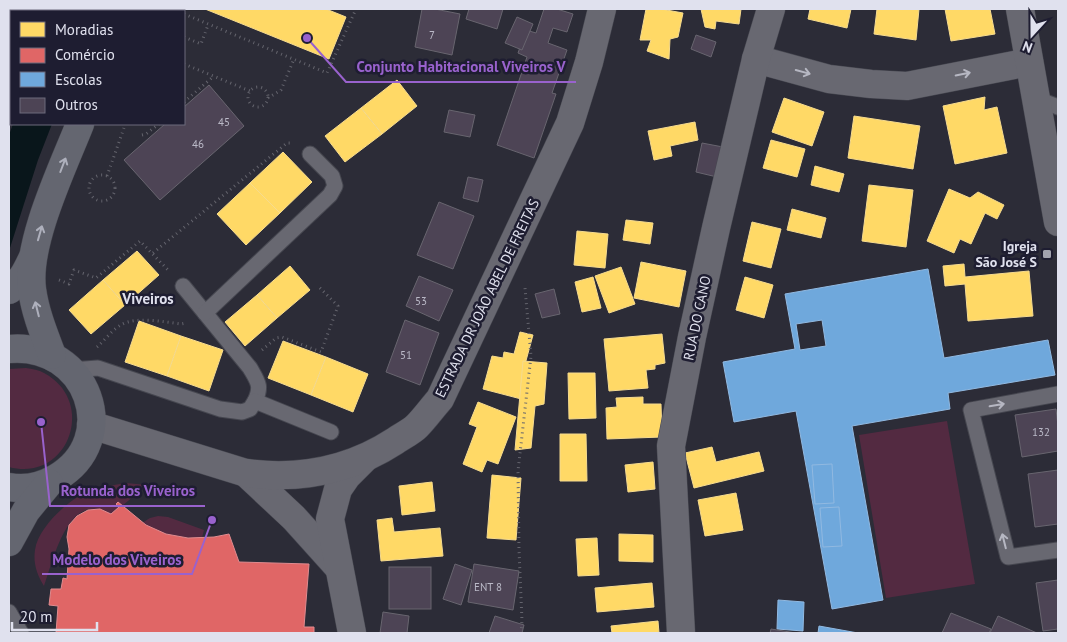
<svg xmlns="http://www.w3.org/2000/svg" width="1067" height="642" font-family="'PT Sans',sans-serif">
  <rect width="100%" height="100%" fill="#2c2c37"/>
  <g fill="#532a41">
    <path d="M26,368C32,369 39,370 44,373C98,402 68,483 9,467V369Z"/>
    <path d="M947,421L975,584L886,598L859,435Z"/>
    <path d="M126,483L147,485L122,506L118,502L116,504L119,507L111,514C68,489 54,559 44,586C37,575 33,563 35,550C38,528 66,502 85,493C98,488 112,485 126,483Z"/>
    <path d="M158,516L168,517L204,530L202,538C181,538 160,535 142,523L150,518Z"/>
  </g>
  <path fill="#09161b" d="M13,124H52L38,160L9,251V135Z"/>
  <g fill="#ffd966" stroke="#f6db8f">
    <path d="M205,9H326L346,17L329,59Z"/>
    <path d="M646,9H661L683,13L678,37L670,39L669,59L647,51L651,40H640Z"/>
    <path d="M701,9H741L739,24L716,21L715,29L705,27Z"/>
    <path d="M810,9H851L847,28L808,19Z"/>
    <path d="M877,9H919L916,40L874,34Z"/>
    <path d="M945,9H990L995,34L951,41Z"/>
    <path d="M397,80L417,106L382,134L361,108Z"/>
    <path d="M985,97L984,110L997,107L1007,153L955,164L943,106Z"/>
    <path d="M784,98L824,112L812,146L772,132Z"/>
    <path d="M361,108L382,134L345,162L325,136Z"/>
    <path d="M854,116L920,126L913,169L848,158Z"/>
    <path d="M695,122L698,140L670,146L672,156L654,160L648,131Z"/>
    <path d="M771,140L805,149L797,177L763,168Z"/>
    <path d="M283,152L312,182L280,213L250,183Z"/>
    <path d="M815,166L844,174L839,192L811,185Z"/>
    <path d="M250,183L280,213L246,245L217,214Z"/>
    <path d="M869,185L913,190L906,247L862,241Z"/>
    <path d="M949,189L970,198L978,192L1004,205L997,219L985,213L971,244L960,239L954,253L927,241Z"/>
    <path d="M792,209L826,218L821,238L787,230Z"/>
    <path d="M626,220L653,223L650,244L623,240Z"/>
    <path d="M752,222L781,229L771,268L743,261Z"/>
    <path d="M577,231L608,234L605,268L574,265Z"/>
    <path d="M137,251L159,275L125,305L103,280Z"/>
    <path d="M641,262L686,271L679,307L634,298Z"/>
    <path d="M964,264L965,277L1029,271L1033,316L968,321L965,284L945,286L943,266Z"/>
    <path d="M290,266L310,290L277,318L257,295Z"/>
    <path d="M621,267L635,304L609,313L595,276Z"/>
    <path d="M593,277L601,308L582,312L575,282Z"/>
    <path d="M745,277L773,285L764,318L736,310Z"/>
    <path d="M103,280L125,305L91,334L69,310Z"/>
    <path d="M257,295L277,318L245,346L225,322Z"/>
    <path d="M139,321L181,336L167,376L125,362Z"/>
    <path d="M520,332L533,335L524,368L532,370L525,400L483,389L492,356L503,358L504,352L514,354Z"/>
    <path d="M662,334L665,363L655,365V369L646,370L648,388L609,391L604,339Z"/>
    <path d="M181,336L223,350L209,391L167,376Z"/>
    <path d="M283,341L326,357L311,395L268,378Z"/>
    <path d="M326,357L368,374L353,412L311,395Z"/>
    <path d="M523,361L547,363L544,404L535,406L531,448L515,450Z"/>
    <path d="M568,373H595L596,418L569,419Z"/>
    <path d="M643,397V404H661L662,437L607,439L606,408L617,407L616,398Z"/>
    <path d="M478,402L516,417L498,464L487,460L482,472L463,464L477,427L469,424Z"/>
    <path d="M560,434H586L587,481H560Z"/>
    <path d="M712,447L716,462L759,452L764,471L694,488L685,453Z"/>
    <path d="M653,462L655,489L628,492L625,465Z"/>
    <path d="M492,475L521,478L516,540L487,538Z"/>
    <path d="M432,482L435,511L402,515L399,486Z"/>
    <path d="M736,493L743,530L705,536L698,500Z"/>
    <path d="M392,518L394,532L440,528L443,556L381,561L377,520Z"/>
    <path d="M619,534L653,535V562L619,561Z"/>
    <path d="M597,538L599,575L578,576L576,539Z"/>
    <path d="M652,583L654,607L597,612L595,588Z"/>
    <path d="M658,621L659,633H612L611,626Z"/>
  </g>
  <path fill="#e06666" stroke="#e08b8f" d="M118,502L146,525L166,534L188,538L214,537L229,534L239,562L309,564L304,627H314V633H56L58,606L49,605L51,589H61L63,578L67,579L69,549L67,537L69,525L77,516L88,510L100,509L111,514L119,507L116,504Z"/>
  <g fill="#6fa8dc" stroke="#91b9e1" fill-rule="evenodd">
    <path d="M928,269L944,358L1048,340L1055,375L948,393L950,409L852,426L883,600L832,609L796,411L734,422L723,362L795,349L785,294ZM822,320L826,346L800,350L796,324Z"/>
    <path d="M832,464L834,503L815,504L812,465Z"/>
    <path d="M839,507L842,546L823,547L820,508Z"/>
    <path d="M778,600L804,602L803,631L777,629Z"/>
    <path d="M819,626L858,633H818Z"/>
  </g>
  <g fill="#4d4455" stroke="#68656f">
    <path d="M9,9H29L28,11H11V69L9,78Z"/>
    <path d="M422,9H435L460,14L452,55L415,47Z"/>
    <path d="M469,9H503L497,29L466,19Z"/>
    <path d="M544,9H557L573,14L567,32L553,28L548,43L567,50L552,93L556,94L534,158L497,145L527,57L518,53L526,30L536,33Z"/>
    <path d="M517,17L533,24L522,50L505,43Z"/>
    <path d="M696,35L716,42L711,57L691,49Z"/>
    <path d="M209,85L244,126L160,200L124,160L165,124H184V107Z"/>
    <path d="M449,110L475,115L470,137L444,132Z"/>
    <path d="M702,143L723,147L717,177L696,172Z"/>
    <path d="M468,177L483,180L478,202L463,198Z"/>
    <path d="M439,202L474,216L453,269L417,255Z"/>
    <path d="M419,276L453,290L439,321L406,306Z"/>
    <path d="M554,289L560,314L542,318L535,294Z"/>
    <path d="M405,320L439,333L420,385L386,372Z"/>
    <path d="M1056,409L1058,426V451L1022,457L1015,415Z"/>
    <path d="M1058,470V524L1035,527L1028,474Z"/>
    <path d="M455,564L472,570L461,605L443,599Z"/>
    <path d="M474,564L519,571L513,610L468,602Z"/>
    <rect x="389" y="567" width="42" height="42"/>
    <path d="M1058,580V629L1043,631L1036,583Z"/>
    <path d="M383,612L409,616L407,633H380Z"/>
    <path d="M951,613L991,629L989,633H942Z"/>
    <path d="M495,616L524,625L522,633H489Z"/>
    <path d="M998,616L1037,633H990Z"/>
    <path d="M771,629L796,633H770Z"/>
  </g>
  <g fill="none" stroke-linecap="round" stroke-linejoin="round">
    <g stroke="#464750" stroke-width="17">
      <g id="service">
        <path d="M1035,98L1058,107"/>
        <path d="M183,286L250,368C258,382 262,386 255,401"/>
        <path d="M205,313L330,195L335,186L332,176L310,154"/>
        <path d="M71,370L98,368L220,409L242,412L250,409L255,401L331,432"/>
        <path d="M1058,394L971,410L1008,557L1058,550"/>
        <path d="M9,612L21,633"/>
      </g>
    </g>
    <g stroke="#464750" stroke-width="29">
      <g id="minor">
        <path d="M756,59L829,79L871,84L907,86L1029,62"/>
        <path d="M246,473L294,518L339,568"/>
        <path d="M352,633L330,519L338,489L347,476L364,459"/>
        <path d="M681,633L671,446L692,337L716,228L756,59L771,9"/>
      </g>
    </g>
    <g stroke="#464750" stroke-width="29">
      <g id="tertiary">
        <path d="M1020,9L1058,222"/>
        <path d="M91,425L246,473C300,480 349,471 395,441C402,436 411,432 417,426C425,418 432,408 440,399L570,123L589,62L602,9"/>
      </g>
    </g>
    <g stroke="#464750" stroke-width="29">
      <g id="secondary">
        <path d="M124,11L125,9"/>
        <path d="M9,290C21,282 26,272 32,259"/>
        <path d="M9,349C88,342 123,439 56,478C42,486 25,490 9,487"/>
        <path d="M52,355C44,334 35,312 32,289C26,243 63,167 80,124"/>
        <path d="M9,542L26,511L49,483"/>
      </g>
    </g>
    <g stroke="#64646d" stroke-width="3" stroke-dasharray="1 4" stroke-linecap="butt">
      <path d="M171,9L177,11"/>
      <path d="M184,14L327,73L356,9"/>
      <path d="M184,37L201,44L208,25"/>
      <path d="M184,64L250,91"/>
      <circle cx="258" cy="97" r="10"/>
      <path d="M268,98L281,90L294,59"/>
      <path d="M184,102L214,76"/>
      <path d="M142,135L146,134L159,124"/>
      <circle cx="102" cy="188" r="13"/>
      <path d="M107,176L124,128"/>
      <path d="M153,253L287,143H291"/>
      <path d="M59,280L69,284L74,270L96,278L140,241L169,271"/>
      <path d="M97,347C105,340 112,330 121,325C135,316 165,322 181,324L186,323"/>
      <path d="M262,350L276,338L282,337L321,352L338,306L319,287"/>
      <path d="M521,633L522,621L519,550L518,471L531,356L525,288"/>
    </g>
    <use href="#service" stroke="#686871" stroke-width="15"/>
    <use href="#minor" stroke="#686871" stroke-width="28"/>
    <use href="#tertiary" stroke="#686871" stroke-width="28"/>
    <use href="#secondary" stroke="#646670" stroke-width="28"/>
  </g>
  <defs><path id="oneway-shaft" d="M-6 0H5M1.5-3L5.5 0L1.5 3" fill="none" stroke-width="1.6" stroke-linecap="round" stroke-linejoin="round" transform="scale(1.25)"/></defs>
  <g stroke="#b6b7c2">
    <use href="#oneway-shaft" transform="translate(803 72) rotate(15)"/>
    <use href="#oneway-shaft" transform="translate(963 74) rotate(-12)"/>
    <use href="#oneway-shaft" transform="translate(997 405) rotate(-10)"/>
    <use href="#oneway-shaft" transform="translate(1004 541) rotate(-104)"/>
  </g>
  <g stroke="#aeb0bc">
    <use href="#oneway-shaft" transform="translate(63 165) rotate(-69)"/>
    <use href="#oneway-shaft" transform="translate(40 233) rotate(-74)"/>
    <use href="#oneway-shaft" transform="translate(37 309) rotate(-104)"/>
  </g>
  <rect fill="#a1a2ae" stroke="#1e1d31" stroke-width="2" x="1042" y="249" width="10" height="10" rx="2.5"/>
  <g text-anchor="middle" stroke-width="5" stroke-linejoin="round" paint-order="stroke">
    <g font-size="11" fill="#bbbac8">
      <text x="432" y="39">7</text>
      <text x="224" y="126">45</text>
      <text x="198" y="148">46</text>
      <text x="421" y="305">53</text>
      <text x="406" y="359">51</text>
      <text x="1041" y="436">132</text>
      <text x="488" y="591">ENT 8</text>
    </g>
    <g font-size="14" font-weight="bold" fill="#e0e1ee" stroke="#1e1d31" text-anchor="end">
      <text x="1037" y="251">Igreja<tspan x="1037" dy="16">São José S</tspan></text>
    </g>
    <g font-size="14" fill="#e0e1ee" stroke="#1e1d31">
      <text transform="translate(487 298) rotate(-64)" y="5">ESTRADA DR JOÃO ABEL DE FREITAS</text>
      <text transform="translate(697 318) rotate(-78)" y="5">RUA DO CANO</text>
    </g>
    <g font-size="15" font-weight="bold" fill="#e0e1ee" stroke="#1e1d31">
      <text x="148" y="304">Viveiros</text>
    </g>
  </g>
  <path fill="none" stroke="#9962cd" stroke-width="2" d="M307 38L346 82H576M41 422L50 506H205M212 520L192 574H42"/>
  <g fill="#9962cd" stroke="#1e1d31" stroke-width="2">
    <circle cx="307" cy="38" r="5"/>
    <circle cx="41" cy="422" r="5"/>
    <circle cx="212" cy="520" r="5"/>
  </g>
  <g font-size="15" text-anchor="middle" font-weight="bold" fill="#9962cd" stroke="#1e1d31" stroke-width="5" stroke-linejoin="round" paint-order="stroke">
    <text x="461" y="72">Conjunto Habitacional Viveiros V</text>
    <text x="128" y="496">Rotunda dos Viveiros</text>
    <text x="117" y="565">Modelo dos Viveiros</text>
  </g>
  <rect width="1067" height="642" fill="none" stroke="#e0e1ee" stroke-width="20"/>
  <rect x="10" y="10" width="175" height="115" fill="#1e1d31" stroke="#6c6b7d"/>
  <rect x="20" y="22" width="25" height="15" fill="#ffd966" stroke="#6c6b7d"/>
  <text x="55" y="35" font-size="15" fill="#e0e1ee">Moradias</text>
  <rect x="20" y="48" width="25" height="15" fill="#e06666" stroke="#6c6b7d"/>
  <text x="55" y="60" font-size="15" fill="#e0e1ee">Comércio</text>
  <rect x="20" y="72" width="25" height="15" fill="#6fa8dc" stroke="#6c6b7d"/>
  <text x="55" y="85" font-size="15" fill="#e0e1ee">Escolas</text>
  <rect x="20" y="98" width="25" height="15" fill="#4d4455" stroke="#6c6b7d"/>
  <text x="55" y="110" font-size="15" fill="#e0e1ee">Outros</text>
  <g transform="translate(1032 35) rotate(201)" stroke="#1e1d31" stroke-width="4" paint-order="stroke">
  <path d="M0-4L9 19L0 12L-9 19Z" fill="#e0e1ee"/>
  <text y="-8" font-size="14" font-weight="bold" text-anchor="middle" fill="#e0e1ee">N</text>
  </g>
  <path d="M12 622v8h85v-8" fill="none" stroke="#e0e1ee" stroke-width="2.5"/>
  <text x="20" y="622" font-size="15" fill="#e0e1ee" stroke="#1e1d31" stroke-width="4" paint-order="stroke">20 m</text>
</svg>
